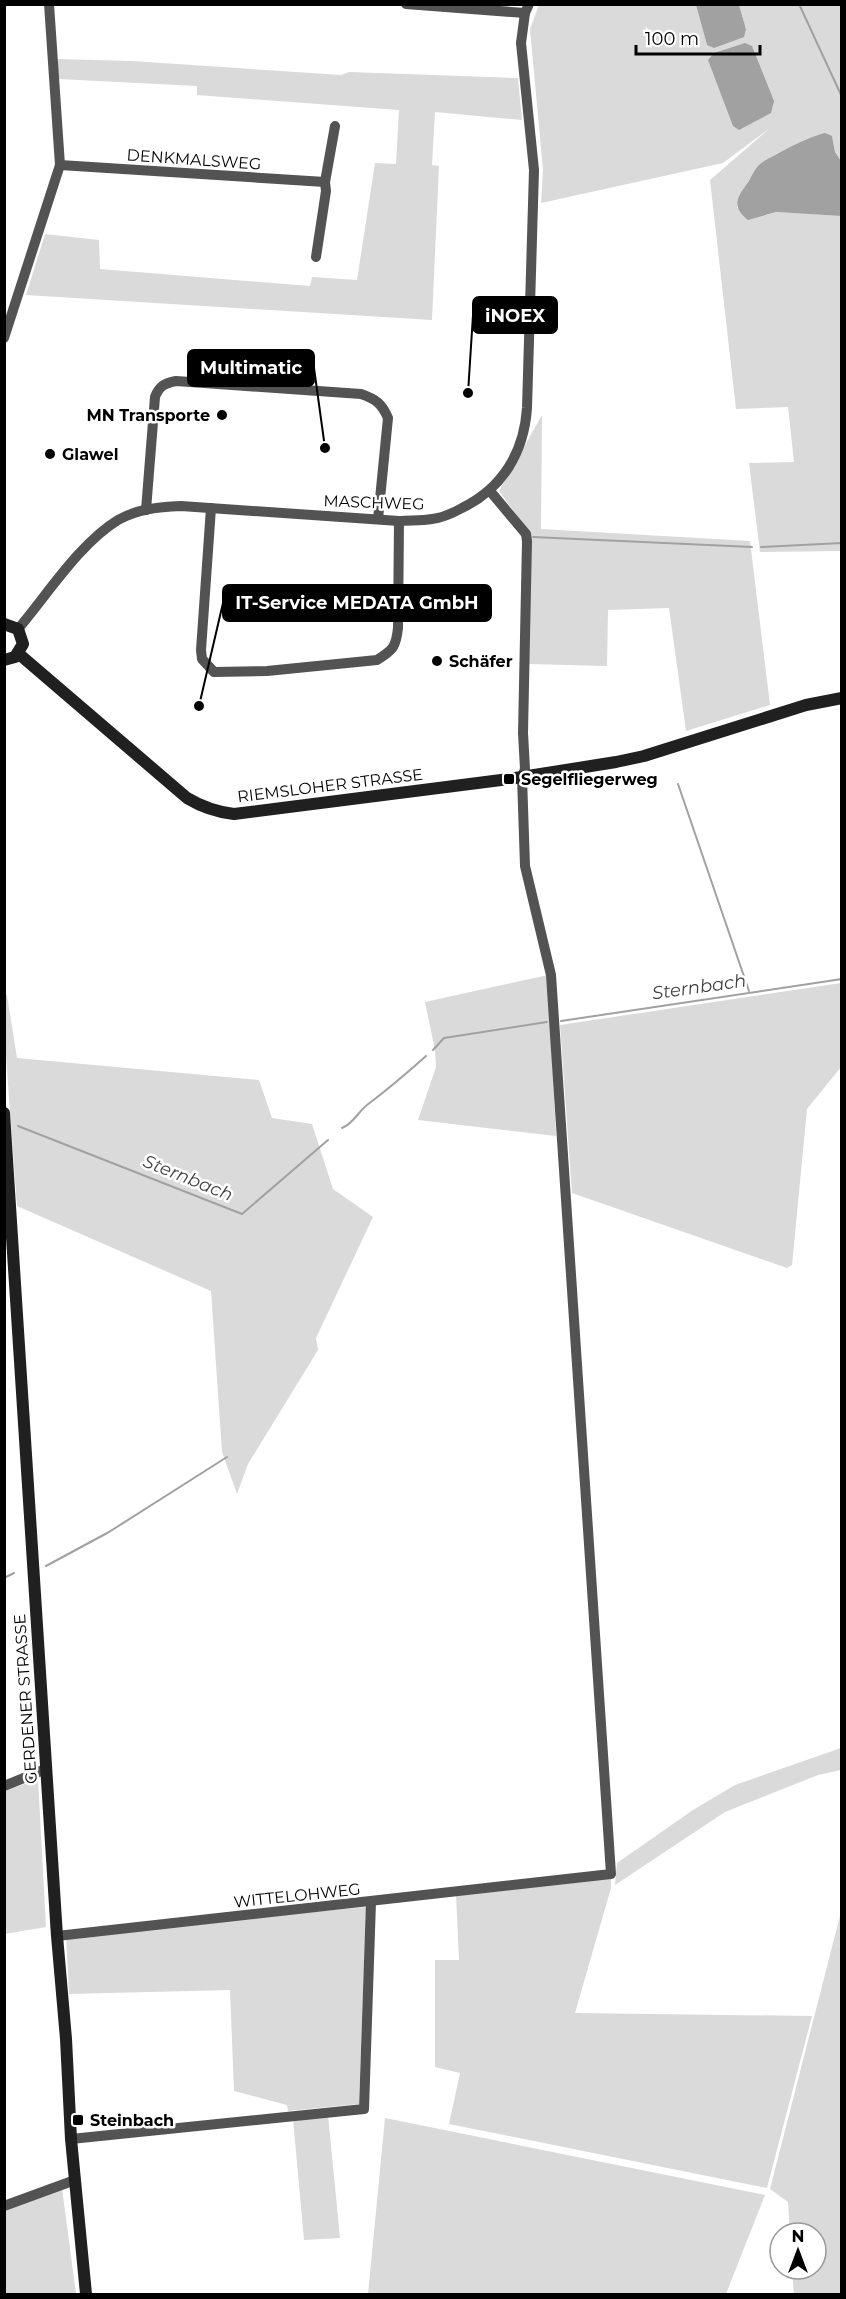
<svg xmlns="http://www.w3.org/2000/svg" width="846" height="2299" font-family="Montserrat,sans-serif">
  <rect width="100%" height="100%" fill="#fff"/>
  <g fill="#dadada">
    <path d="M539,5H696L707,45L746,29L739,5H841V161L835,152L832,136C797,144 767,150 748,182C742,192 737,196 737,208L767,215L776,212L841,216V551L760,552L749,463L794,462L788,407L736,409L710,180L770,128L723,163L541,203L543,170L530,29Z"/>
    <path d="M58,59L132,61L341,75L349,72L518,78L522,120L435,112L432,165L439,166L432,320L26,295L45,234L99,240L100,269L310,286L312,277L357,280L375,163L396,164L399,110L197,95V86L58,79Z"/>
    <path d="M542,415L541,529L750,541L770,705L686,731L669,608L608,610L607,666L529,664L530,533L499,491Z"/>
    <path d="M548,975L556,1136L418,1120L436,1067L435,1050L425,1002Z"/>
    <path d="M841,983V1067L807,1109L792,1265L787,1268L572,1193L560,1025Z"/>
    <path d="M4,993L7,995L17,1058L259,1080L272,1118L312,1124L333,1189L373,1217L316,1338L318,1350L248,1464L237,1494L222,1452L211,1291L17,1206L5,1043Z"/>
    <path d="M841,1748V1770L818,1775L725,1812L615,1885L617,1863L693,1810L735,1785Z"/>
    <path d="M38,1779L46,1927L5,1934V1791Z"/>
    <path d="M611,1878V1888L575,2013L812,2016L767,2188L449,2124L460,2073L435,2067V1960H459L456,1894Z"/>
    <path d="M366,1907L359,2104L288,2111L287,2105L234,2091L230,1990L69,1994L66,1935Z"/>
    <path d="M841,1912V2294H794L792,2269H816V2233H790L788,2202L770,2189Z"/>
    <path d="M328,2115L340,2238L304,2240L293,2119Z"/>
    <path d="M385,2118L765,2195L726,2294H368Z"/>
    <path d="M62,2188L76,2294H5V2210Z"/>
  </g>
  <g fill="#a1a1a1">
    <path d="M696,5H739L746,29L744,37L714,48L707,45Z"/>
    <path d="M745,43L752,46L774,101L771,113L739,130L733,126L708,60L714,53Z"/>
    <path d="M825,133L832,136L835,152L841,161V216L776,212L748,220C732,207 736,199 746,185C751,179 753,171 759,165C768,157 813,135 825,133Z"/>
  </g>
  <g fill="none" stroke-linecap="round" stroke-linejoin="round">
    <g stroke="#a1a1a1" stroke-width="2">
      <path d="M799,4L842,97"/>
      <path d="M533,537L752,547"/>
      <path d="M761,547L842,543"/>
      <path d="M678,784L749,991"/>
      <path d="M561,1021L842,979"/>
      <path d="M433,1050L444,1038L547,1022"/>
      <path d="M18,1126L242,1214L328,1140"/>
      <path d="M342,1128C353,1124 358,1112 367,1105C387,1090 407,1073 426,1056"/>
      <path d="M46,1566L109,1532L227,1457"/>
      <path d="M4,1578L14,1573"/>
    </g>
    <g stroke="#535353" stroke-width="10">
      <path d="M406,4L525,13"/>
      <path d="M60,165L325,182"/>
      <path d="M316,257L326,191L325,182L335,126"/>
      <path d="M4,338L60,165L49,4"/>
      <path d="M211,508L201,650L202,659L214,672L267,671L377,660C393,650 396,647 398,628L399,521"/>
      <path d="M146,510L155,397C159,386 165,383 176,381L361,394C376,399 382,404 388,418L378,519"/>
      <path d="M18,629C47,595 80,543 118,520C137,509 159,507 181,506L399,521C410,520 421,521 432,519C443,518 453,513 462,508C503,488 524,452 527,408L534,170L521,43L525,13L529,4"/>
      <path d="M4,1786L46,1769"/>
      <path d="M57,1936L611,1874L551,975L525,866L522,777L525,769L523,733L527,541L526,534L490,491"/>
      <path d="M71,2139L364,2109L371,1902"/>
      <path d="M4,2206L75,2180"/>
    </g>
    <g stroke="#202020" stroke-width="12">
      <path d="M4,624L18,629L23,644L15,657L4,660"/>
      <path d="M19,654L187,798C202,807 216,812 234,814L509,779L616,762L644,756L806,705L842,698"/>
      <path d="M4,1113L57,1936L66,2039L71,2139L86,2294"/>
    </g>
  </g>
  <g fill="#000" stroke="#fff" stroke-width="2">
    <circle cx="222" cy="415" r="6"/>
    <circle cx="50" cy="454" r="6"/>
    <circle cx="437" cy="661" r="6"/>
    <rect x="503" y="773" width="12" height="12" rx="3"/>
    <rect x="72" y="2114" width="12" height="12" rx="3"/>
  </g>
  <g text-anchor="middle" stroke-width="5" stroke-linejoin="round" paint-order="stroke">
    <g font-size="16" fill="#000" stroke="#fff">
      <text transform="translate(194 159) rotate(4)" y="6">DENKMALSWEG</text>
      <text transform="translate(374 502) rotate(2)" y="6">MASCHWEG</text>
      <text transform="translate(330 785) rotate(-7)" y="6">RIEMSLOHER STRASSE</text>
      <text transform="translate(25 1699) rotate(-94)" y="6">GERDENER STRASSE</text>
      <text transform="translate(297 1895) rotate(-6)" y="6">WITTELOHWEG</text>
    </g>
    <g font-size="16" font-weight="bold" fill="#000" stroke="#fff" text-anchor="start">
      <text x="210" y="421" text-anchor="end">MN Transporte</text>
      <text x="62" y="460">Glawel</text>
      <text x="449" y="667">Schäfer</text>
      <text x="521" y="785">Segelfliegerweg</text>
      <text x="90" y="2126">Steinbach</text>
    </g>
    <g font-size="18" font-style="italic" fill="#424242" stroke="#fff">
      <text transform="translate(699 987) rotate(-8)" y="6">Sternbach</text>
      <text transform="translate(188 1178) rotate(22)" y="6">Sternbach</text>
    </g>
  </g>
  <path fill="none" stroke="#000" stroke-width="2" d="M468 393L473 315M325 448L314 368M199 706L223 603"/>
  <g fill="#000" stroke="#fff" stroke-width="2">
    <circle cx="468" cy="393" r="6"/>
    <circle cx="325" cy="448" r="6"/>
    <circle cx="199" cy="706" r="6"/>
  </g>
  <g fill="#000" stroke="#000" stroke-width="2">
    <rect x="473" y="297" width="84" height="36" rx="6"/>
    <rect x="188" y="350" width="126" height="36" rx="6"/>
    <rect x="223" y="585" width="268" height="36" rx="6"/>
  </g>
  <g font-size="18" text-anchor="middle" font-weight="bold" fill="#fff">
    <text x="515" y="322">iNOEX</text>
    <text x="251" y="374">Multimatic</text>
    <text x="357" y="609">IT-Service MEDATA GmbH</text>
  </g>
  <rect width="846" height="2299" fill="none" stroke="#000000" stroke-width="12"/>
  <g transform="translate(798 2251)"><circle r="28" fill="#ffffff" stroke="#999999" stroke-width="1.5"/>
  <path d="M0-4.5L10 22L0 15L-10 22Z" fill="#000000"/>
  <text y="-9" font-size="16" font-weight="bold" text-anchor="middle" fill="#000000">N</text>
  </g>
  <path d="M636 45v9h124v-9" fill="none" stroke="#000000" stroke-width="3"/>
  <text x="645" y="45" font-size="18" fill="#000000" stroke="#ffffff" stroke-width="4.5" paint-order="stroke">100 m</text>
</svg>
